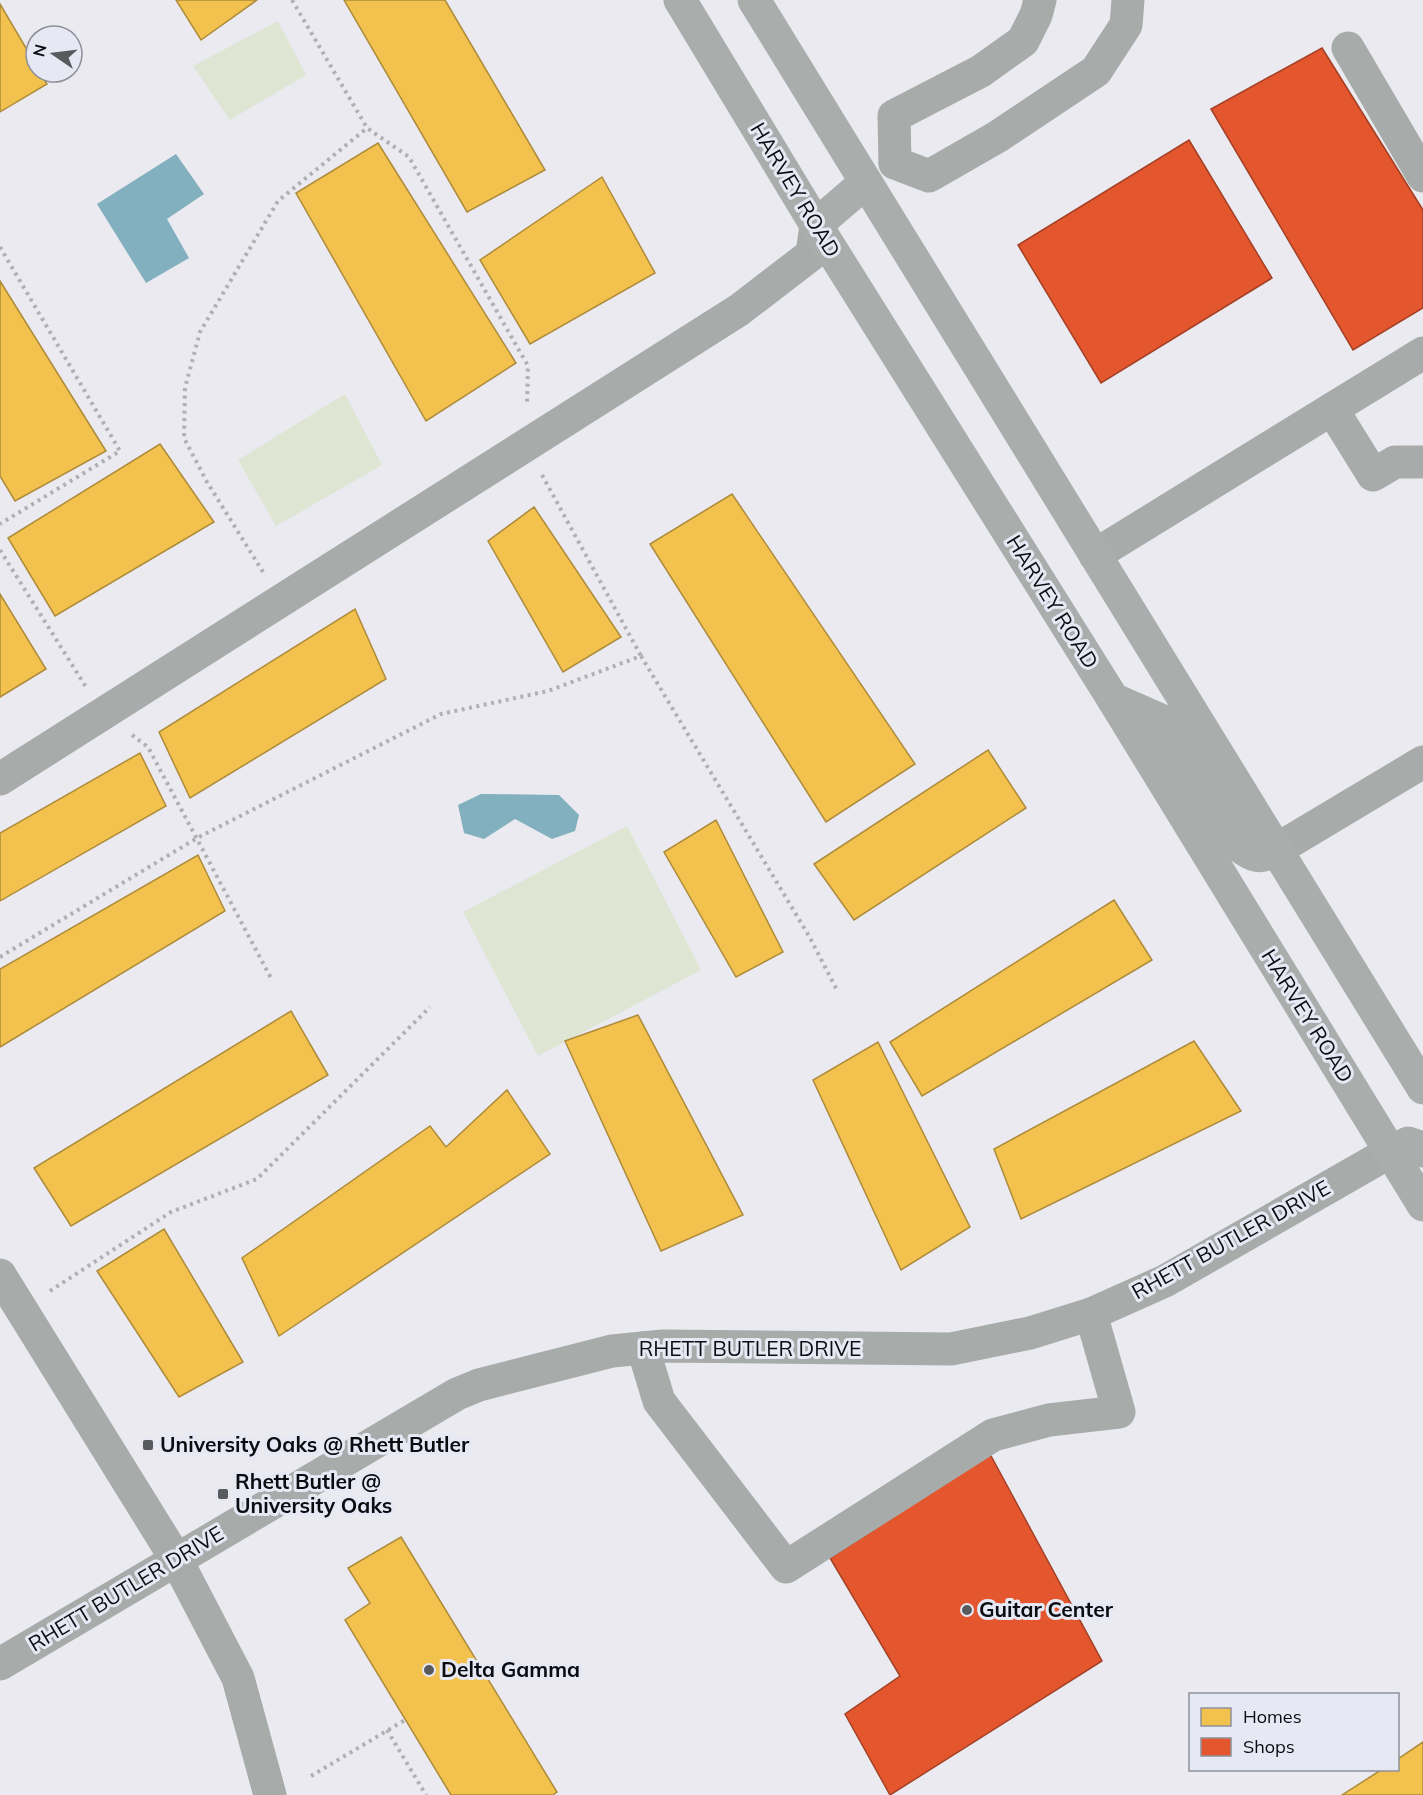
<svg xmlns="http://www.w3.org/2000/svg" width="1423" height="1795" font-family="Mulish,sans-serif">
  <rect width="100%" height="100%" fill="#eaeaf0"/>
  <g fill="#dee5d3">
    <path d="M278,21L306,75L230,120L193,66Z"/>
    <path d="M345,394L382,465L276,526L238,460Z"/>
    <path d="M627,826L701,970L538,1056L463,912Z"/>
  </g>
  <g fill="#83b0be">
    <path d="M176,154L204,194L167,219L189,258L146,283L97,204Z"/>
    <path d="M481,794L559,795L579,815L575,831L552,839L515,819L484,839L464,833L458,805Z"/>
  </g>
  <g fill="#f2c14e" stroke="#ad8b3b" stroke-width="1.5">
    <path d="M176,0H257L201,40Z"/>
    <path d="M344,0H445L545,170L467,212Z"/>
    <path d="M0,4L36,65V72H40L47,84L0,112Z"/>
    <path d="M378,143L516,363L426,421L296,193Z"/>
    <path d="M602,177L655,273L530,344L480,260Z"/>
    <path d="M0,281L106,451L15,501L0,476Z"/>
    <path d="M160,444L214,522L55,616L8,538Z"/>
    <path d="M732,494L915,764L826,822L650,544Z"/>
    <path d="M534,507L621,637L563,672L488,541Z"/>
    <path d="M0,594L46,669L0,697Z"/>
    <path d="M355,609L386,679L190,798L159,732Z"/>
    <path d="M988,750L1026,808L854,920L814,864Z"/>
    <path d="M140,753L166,806L0,901V833Z"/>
    <path d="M716,820L783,952L736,977L664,852Z"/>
    <path d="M198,855L225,911L0,1047V969Z"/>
    <path d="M1114,900L1152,960L922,1096L890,1042Z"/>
    <path d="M291,1011L328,1075L71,1226L34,1168Z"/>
    <path d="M638,1015L743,1215L661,1251L565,1041Z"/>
    <path d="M1194,1041L1241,1111L1021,1219L994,1149Z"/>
    <path d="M878,1042L970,1227L901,1270L813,1080Z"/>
    <path d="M507,1090L550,1154L279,1336L242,1258L430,1126L446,1147Z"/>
    <path d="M164,1229L243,1362L179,1397L97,1271Z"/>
    <path d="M401,1537L557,1792L553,1795H451L345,1620L370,1603L348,1568Z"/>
    <path d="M1423,1742V1795H1342L1381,1770H1398V1759Z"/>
  </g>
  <g fill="#e4572e" stroke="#a34025" stroke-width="1.5">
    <path d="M1322,48L1423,210V308L1353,350L1211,109Z"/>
    <path d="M1189,140L1272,278L1101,383L1018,245Z"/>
    <path d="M990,1454L1102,1661L890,1795L845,1714L900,1676L830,1558Z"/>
  </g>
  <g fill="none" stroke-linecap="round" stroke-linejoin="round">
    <g stroke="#aeb0b1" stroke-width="4" stroke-dasharray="3 4.5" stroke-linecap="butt">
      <path d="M292,0L367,128L409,157L528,366L527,406"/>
      <path d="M0,247L120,451L0,524"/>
      <path d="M542,475L641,656"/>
      <path d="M0,550L86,687"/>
      <path d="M263,572L207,482L184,438L185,388L200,332L278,201L367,128"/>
      <path d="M132,735L148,747L272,980"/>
      <path d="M0,957L197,838L441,714L548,691L641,656L809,936L838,992"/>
      <path d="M50,1291L171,1212L257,1179L430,1007"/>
      <path d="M387,1730L426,1795"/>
      <path d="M311,1776L405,1720"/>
    </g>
    <g stroke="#a7aba9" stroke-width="33">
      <path d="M1348,48L1423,176"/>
      <path d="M895,163L929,176L997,137L1096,71L1126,25L1128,0"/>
      <path d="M895,163L894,116L981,71L1023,41L1036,15L1040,0"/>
      <path d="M1332,409L1373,475L1395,462H1423"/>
      <path d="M1095,555L1423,353"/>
      <path d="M0,779L739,310L812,254L816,225"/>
      <path d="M1276,850L1423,762"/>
      <path d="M0,1275L176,1559L238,1678L270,1795"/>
      <path d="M643,1348L659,1401L786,1567L993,1435L1049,1420L1119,1412L1091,1314"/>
      <path d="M0,1664L457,1394L479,1385L612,1351L643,1348L663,1346L951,1349L1030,1333L1091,1314L1165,1281L1390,1152"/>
    </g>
    <g stroke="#a9aeac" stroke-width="33">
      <path d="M680,0L816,225L1113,699L1423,1205"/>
      <path d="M754,0L1423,1088"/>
      <path d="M816,225L866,182"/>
      <path d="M1113,699L1161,720L1238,845C1252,856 1260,860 1276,850"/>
      <path d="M1390,1152L1408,1143L1420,1147L1423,1151"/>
    </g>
  </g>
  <g fill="#595a5e" stroke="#e6e8f4" stroke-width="2">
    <rect x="142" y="1439" width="12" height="12" rx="3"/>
    <rect x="217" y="1488" width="12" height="12" rx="3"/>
    <circle cx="967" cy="1610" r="6"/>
    <circle cx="429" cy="1670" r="6"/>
  </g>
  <g text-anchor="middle" stroke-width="6" stroke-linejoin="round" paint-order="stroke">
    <g font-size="21" fill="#0b0c10" stroke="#e6e8f4">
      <text transform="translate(795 190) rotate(59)" y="7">HARVEY ROAD</text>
      <text transform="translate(1052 602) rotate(58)" y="7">HARVEY ROAD</text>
      <text transform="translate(1307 1016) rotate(58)" y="7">HARVEY ROAD</text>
      <text transform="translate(1231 1240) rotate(-29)" y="7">RHETT BUTLER DRIVE</text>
      <text x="750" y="1356">RHETT BUTLER DRIVE</text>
      <text transform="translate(126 1589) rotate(-31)" y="7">RHETT BUTLER DRIVE</text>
    </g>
    <g font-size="21" font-weight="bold" fill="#0b0c10" stroke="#e6e8f4" text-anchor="start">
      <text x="160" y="1452">University Oaks @ Rhett Butler</text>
      <text x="235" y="1489">Rhett Butler @<tspan x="235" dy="24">University Oaks</tspan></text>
      <text x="979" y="1617">Guitar Center</text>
      <text x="441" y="1677">Delta Gamma</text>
    </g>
  </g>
  <rect x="1189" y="1693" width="210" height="78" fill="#e6e8f4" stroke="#8e9099" stroke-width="1.5"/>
  <rect x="1201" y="1708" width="30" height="18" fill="#f2c14e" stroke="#8e9099" stroke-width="1.5"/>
  <text x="1243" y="1723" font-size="18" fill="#0b0c10">Homes</text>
  <rect x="1201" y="1738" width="30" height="18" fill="#e4572e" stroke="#8e9099" stroke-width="1.5"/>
  <text x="1243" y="1753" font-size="18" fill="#0b0c10">Shops</text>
  <g transform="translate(54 54) rotate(284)"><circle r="28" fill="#e6e8f4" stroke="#8e9099" stroke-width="1.5"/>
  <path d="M0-4.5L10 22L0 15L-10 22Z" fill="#595a5e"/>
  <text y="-9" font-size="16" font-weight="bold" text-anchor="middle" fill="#0b0c10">N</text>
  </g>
</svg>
